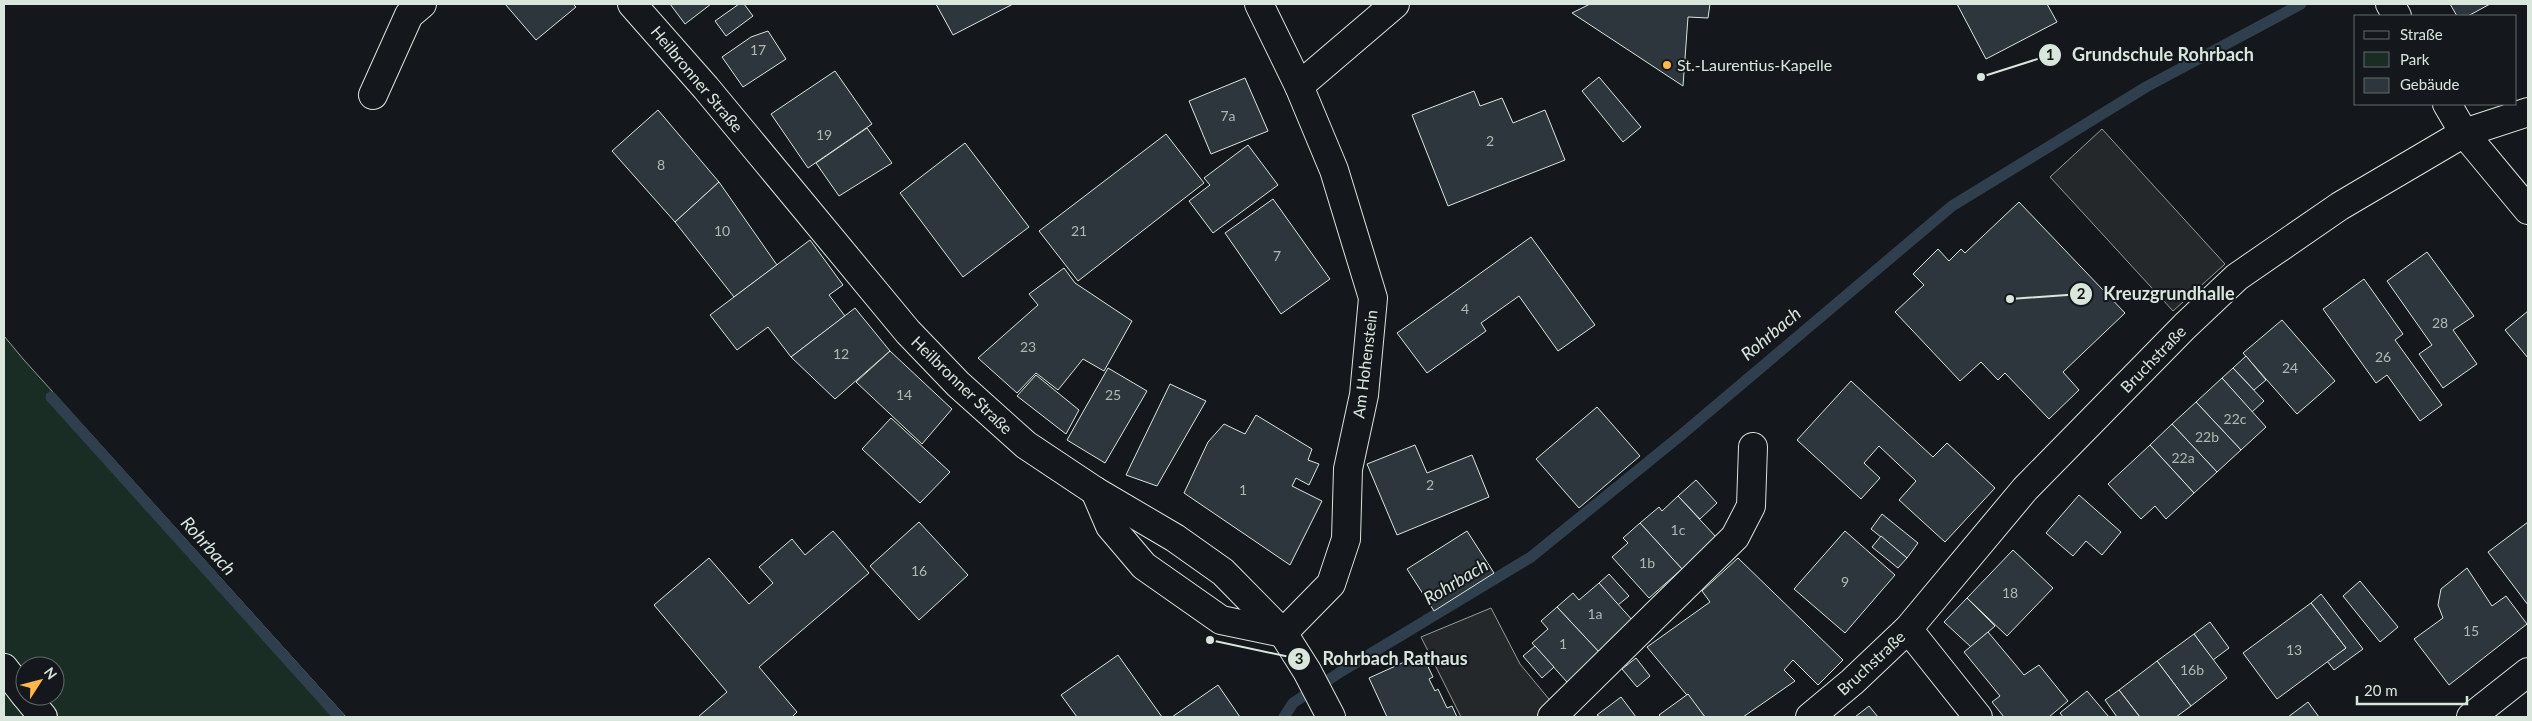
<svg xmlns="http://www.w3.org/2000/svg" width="2532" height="721" font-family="Lato,sans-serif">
  <rect width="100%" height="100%" fill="#14181c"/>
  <path fill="#1a2d24" stroke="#939e99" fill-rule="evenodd" d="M4,336L24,360L346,717H4ZM25,666H55V696H25Z"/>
  <g fill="#24282b" stroke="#939e99">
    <path d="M2102,129L2225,264L2173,311L2050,177Z"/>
    <path d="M1491,608L1520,664L1553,704L1537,717H1461L1421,637Z"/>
  </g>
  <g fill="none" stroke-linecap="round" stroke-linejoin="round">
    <g stroke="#2f3f4d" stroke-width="11">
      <path d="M51,397L339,717"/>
      <path d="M1284,717L1293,703L1342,671L1531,557L1680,436L1952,206L2146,87L2301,4"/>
    </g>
  </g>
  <g fill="#2c363c" stroke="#d8e6dc">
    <path d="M505,4H573L576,7L536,40Z"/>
    <path d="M670,4H711L685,24Z"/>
    <path d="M739,4H744L753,16L726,36L715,21Z"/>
    <path d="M936,4H1013L953,35Z"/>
    <path d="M1590,4H1710L1708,18L1688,17L1683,86L1572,13Z"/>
    <path d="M1957,4H2047L2057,22L1986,59Z"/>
    <path d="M2450,4H2490L2468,16H2457Z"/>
    <path d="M768,31L786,59L743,87L722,57L751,37Z"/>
    <path d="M835,71L872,124L808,168L771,114Z"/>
    <path d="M1599,77L1641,127L1623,142L1582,91Z"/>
    <path d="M1245,78L1268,131L1211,154L1189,101Z"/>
    <path d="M1474,91L1480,106L1502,98L1513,123L1545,110L1565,160L1448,206L1412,115Z"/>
    <path d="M658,110L719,182L675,222L612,151Z"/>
    <path d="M867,128L892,163L839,196L816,163Z"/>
    <path d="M1166,134L1204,183L1078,281L1039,231Z"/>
    <path d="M965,143L1029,227L963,277L900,193Z"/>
    <path d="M1248,145L1278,185L1213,233L1189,201L1210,185L1204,178Z"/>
    <path d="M719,182L777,265L734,297L675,222Z"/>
    <path d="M1273,199L1330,279L1281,314L1225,233Z"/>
    <path d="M2019,202L2125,313L2063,372L2079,390L2049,419L2005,373L1998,380L1981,362L1960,381L1895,312L1924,285L1913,274L1938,249L1949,261L1961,249L1965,253Z"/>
    <path d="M1531,237L1595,325L1558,351L1519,296L1481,323L1486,331L1427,373L1397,333Z"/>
    <path d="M810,240L843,285L829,295L845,316L791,357L768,327L737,350L710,315Z"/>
    <path d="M2427,252L2474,316L2453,330L2477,364L2443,388L2419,354L2432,345L2387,281Z"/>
    <path d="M1064,268L1075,283L1132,321L1104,371L1083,359L1058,390L1036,373L1017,393L978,358L1038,305L1029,294Z"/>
    <path d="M2364,279L2403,334L2395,340L2442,405L2420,421L2387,375L2376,383L2323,309Z"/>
    <path d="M855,308L890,351L835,399L791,357Z"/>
    <path d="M2528,311V358L2505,330Z"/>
    <path d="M2282,320L2335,381L2297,414L2243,353Z"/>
    <path d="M890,351L952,409L922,444L856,382Z"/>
    <path d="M2246,356L2266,380L2254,390L2233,368Z"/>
    <path d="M1108,368L1147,391L1105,463L1067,440Z"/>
    <path d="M2233,368L2264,401L2252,412L2222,378Z"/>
    <path d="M1036,375L1079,410L1066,434L1017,396Z"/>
    <path d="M2222,378L2266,427L2241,450L2196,402Z"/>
    <path d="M1851,381L1933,457L1947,443L1995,488L1945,542L1899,500L1916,481L1879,446L1864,463L1880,478L1861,499L1797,440Z"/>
    <path d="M1170,384L1206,401L1157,486L1126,475Z"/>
    <path d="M2196,402L2241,450L2217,472L2172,424Z"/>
    <path d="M1597,407L1640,456L1579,508L1536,459Z"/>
    <path d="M1256,415L1312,449L1308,460L1319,464L1309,485L1296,478L1292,486L1322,501L1290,565L1184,493L1208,442L1224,424L1245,434Z"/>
    <path d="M891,418L950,472L920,503L862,449Z"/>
    <path d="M2172,424L2217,472L2194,493L2150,445Z"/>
    <path d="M1415,445L1427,473L1472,455L1489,497L1397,535L1367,464Z"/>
    <path d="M2150,445L2194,493L2166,519L2155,506L2141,519L2108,484Z"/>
    <path d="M1696,480L1717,503L1700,519L1678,496Z"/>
    <path d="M2079,495L2121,532L2102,555L2086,541L2073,556L2046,533Z"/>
    <path d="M1678,496L1716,537L1682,569L1640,523L1659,507L1662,511Z"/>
    <path d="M1882,514L1918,543L1907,558L1871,529Z"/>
    <path d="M919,522L968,575L919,620L870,566Z"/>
    <path d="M2528,522V605L2488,552Z"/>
    <path d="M1640,523L1682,569L1649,598L1612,557L1628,543L1623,538Z"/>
    <path d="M833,531L869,573L759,667L797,712L792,717H698L727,692L654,605L709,558L749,604L773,583L759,567L792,539L805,555Z"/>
    <path d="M1467,531L1494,573L1434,611L1407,569Z"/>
    <path d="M1845,531L1895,575L1845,633L1794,589Z"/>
    <path d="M1881,536L1907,558L1898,568L1872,547Z"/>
    <path d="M2013,550L2053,588L2007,636L1967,598Z"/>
    <path d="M1738,558L1843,660L1818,685L1793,660L1784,670L1795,681L1743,717H1705L1647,647L1710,602L1702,591Z"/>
    <path d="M2467,568L2492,606L2506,596L2527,624L2449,685L2414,639L2443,618L2438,605L2441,589Z"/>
    <path d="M1609,574L1629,596L1618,605L1599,583Z"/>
    <path d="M2360,581L2398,627L2380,642L2343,596Z"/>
    <path d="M1599,583L1634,622L1599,652L1557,607L1573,593L1579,600Z"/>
    <path d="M2321,594L2363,649L2334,670L2327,661L2346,648L2311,603Z"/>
    <path d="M1967,598L1995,626L1971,647L1944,622Z"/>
    <path d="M2311,603L2346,648L2277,699L2243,653Z"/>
    <path d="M1557,607L1599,652L1567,682L1532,643L1548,629L1541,621Z"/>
    <path d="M2210,622L2229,648L2213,660L2194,634Z"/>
    <path d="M1988,632L2024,675L2039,665L2068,701L2049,717H2004L1992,702L2000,696L1964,652Z"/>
    <path d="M2194,634L2227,678L2191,706L2157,661Z"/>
    <path d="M1535,646L1554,667L1542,678L1523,656Z"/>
    <path d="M1422,654L1433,677L1429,679L1435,691L1438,689L1447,708L1452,706L1457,717H1387L1369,678Z"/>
    <path d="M1118,655L1162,717H1077L1061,695Z"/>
    <path d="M1636,658L1650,676L1637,687L1622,669Z"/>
    <path d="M2157,661L2191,706L2176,717H2140L2119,690Z"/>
    <path d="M1218,685L1240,717H1172Z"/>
    <path d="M2119,690L2139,716L2138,717H2117L2105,700Z"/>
    <path d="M2087,691L2109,717H2063L2060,713Z"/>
    <path d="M1688,694L1705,717H1661L1659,715Z"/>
    <path d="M1621,697L1636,717H1600L1597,715Z"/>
    <path d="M2308,702L2319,717H2288Z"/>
    <path d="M1869,706L1878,717H1855Z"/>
  </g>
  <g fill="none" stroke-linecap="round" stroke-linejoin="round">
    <g stroke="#d8e6dc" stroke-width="30">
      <g id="minor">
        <path d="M2390,4L2397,16"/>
        <path d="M1299,86L1395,4"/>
        <path d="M373,95L409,15L422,4"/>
        <path d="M2447,104L2464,133L2528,210"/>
        <path d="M1095,491L1110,526L1144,566L1221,620L1283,633L1331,584L1346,539L1348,469L1364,395L1373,298L1334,170L1299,86L1259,4"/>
        <path d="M1908,629L1978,717"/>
        <path d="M4,668L25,695"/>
        <path d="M26,696L43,717"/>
        <path d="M1552,717L1735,537L1751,506L1753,447"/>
        <path d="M1810,717L1852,682L1908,629L2025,489L2185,326L2237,277L2340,206L2464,133L2528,112"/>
        <path d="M2471,717L2528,672"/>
      </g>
    </g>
    <g stroke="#d8e6dc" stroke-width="30">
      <path id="major" d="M632,4L706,88L908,332L958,384L1026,445L1095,491L1175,538L1223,572L1283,633L1307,671L1331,717"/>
    </g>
    <use href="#minor" stroke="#14181c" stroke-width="28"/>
    <use href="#major" stroke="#14181c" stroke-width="28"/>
  </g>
  <circle fill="#ffb74d" stroke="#14181c" stroke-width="2" cx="1667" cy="65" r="5"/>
  <g text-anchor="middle" stroke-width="4" stroke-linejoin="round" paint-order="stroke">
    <g font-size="14" fill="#adbab4">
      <text x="758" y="55">17</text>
      <text x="1228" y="121">7a</text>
      <text x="824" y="140">19</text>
      <text x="1490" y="146">2</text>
      <text x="661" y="170">8</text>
      <text x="722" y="236">10</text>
      <text x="1079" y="236">21</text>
      <text x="1277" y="261">7</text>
      <text x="1465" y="314">4</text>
      <text x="2440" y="328">28</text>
      <text x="1028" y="352">23</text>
      <text x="841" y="359">12</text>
      <text x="2383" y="362">26</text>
      <text x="2290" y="373">24</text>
      <text x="904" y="400">14</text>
      <text x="1113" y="400">25</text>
      <text x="2235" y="424">22c</text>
      <text x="2207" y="442">22b</text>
      <text x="2183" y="463">22a</text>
      <text x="1430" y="490">2</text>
      <text x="1243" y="495">1</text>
      <text x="1678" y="535">1c</text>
      <text x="1647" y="568">1b</text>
      <text x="919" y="576">16</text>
      <text x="1845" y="587">9</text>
      <text x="2010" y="598">18</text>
      <text x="1595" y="619">1a</text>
      <text x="2471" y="636">15</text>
      <text x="1563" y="649">1</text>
      <text x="2294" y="655">13</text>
      <text x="2192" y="675">16b</text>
    </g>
    <g font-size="16" fill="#d8e6dc" stroke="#14181c" text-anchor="start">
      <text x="1677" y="71">St.-Laurentius-Kapelle</text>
    </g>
    <g font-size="16" fill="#d8e6dc" stroke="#14181c">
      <text transform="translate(697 79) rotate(50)" y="6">Heilbronner Straße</text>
      <text transform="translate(2153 359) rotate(-46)" y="6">Bruchstraße</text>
      <text transform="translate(1365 364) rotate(-83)" y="6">Am Hohenstein</text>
      <text transform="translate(962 385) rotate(44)" y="6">Heilbronner Straße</text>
      <text transform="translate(1871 663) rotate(-43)" y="6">Bruchstraße</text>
    </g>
    <g font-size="18" font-style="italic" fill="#d8e6dc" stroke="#14181c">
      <text transform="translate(1771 334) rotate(-40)" y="6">Rohrbach</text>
      <text transform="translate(208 546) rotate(48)" y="6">Rohrbach</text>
      <text transform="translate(1456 582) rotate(-31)" y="6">Rohrbach</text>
    </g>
  </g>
  <path fill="none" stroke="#d8e6dc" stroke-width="2" d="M1981 77L2050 55M2010 299L2081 294M1210 640L1299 659"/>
  <g fill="#d8e6dc" stroke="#14181c" stroke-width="2">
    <circle cx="1981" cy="77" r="5"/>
    <circle cx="2010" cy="299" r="5"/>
    <circle cx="1210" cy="640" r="5"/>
    <circle cx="2050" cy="55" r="12"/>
    <circle cx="2081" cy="294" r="12"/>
    <circle cx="1299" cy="659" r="12"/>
  </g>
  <g font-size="15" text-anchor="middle" font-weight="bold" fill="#111">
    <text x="2050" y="60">1</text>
    <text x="2081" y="299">2</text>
    <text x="1299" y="664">3</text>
  </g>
  <g font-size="18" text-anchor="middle" font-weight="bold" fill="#d8e6dc" stroke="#14181c" stroke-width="4" stroke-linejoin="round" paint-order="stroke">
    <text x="2163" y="61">Grundschule Rohrbach</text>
    <text x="2169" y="300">Kreuzgrundhalle</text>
    <text x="1395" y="665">Rohrbach Rathaus</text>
  </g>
  <rect width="2532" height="721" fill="none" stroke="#d8e6dc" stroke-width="10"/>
  <rect x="2354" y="15" width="162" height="90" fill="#14181c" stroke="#626a69"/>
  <rect x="2364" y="31" width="25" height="8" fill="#14181c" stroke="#626a69"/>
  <text x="2400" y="40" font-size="15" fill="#d8e6dc">Straße</text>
  <rect x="2364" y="52" width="25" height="15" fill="#1a2d24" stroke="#626a69"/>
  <text x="2400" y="65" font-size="15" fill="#d8e6dc">Park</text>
  <rect x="2364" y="78" width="25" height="15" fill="#2c363c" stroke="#626a69"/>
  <text x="2400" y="90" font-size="15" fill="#d8e6dc">Gebäude</text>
  <g transform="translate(40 681) rotate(54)"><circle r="24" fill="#14181c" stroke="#626a69"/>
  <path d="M0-4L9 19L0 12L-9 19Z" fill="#ffb74d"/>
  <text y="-8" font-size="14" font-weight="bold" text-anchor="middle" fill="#d8e6dc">N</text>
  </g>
  <path d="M2357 696v8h110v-8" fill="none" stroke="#d8e6dc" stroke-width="2.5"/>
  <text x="2364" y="696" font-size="15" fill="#d8e6dc" stroke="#14181c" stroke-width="4" paint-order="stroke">20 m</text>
</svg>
